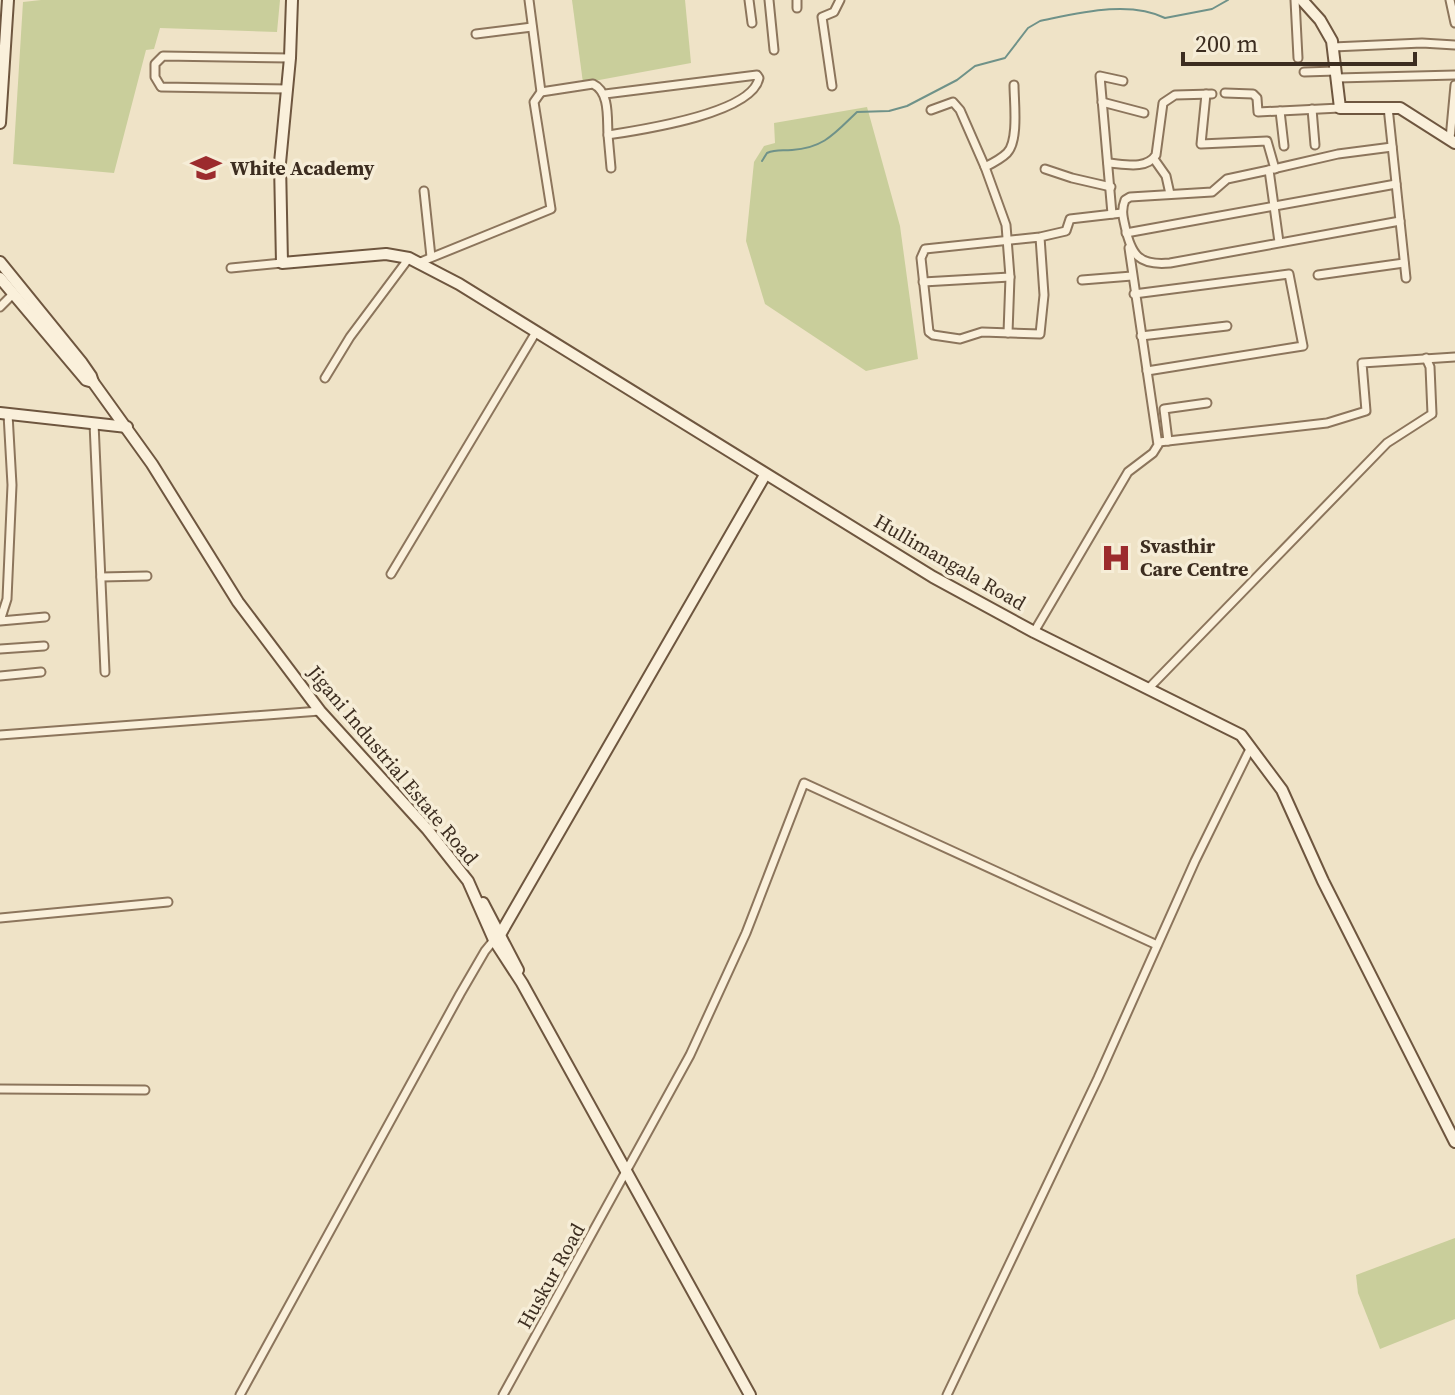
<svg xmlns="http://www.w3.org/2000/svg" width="1455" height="1395" font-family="'Source Serif 4',serif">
  <rect width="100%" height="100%" fill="#efe3c7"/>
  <g fill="#c9ce9b">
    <path d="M41,0H280L277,32L160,28L154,49L146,50L114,173L13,164L23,2Z"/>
    <path d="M572,0H685L691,63L583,83Z"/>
    <path d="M867,107L900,226L918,359L866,371L765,304L746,241L754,162L764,146L775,143L774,123Z"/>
    <path d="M1455,1238V1319L1380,1349L1358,1293L1356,1275Z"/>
  </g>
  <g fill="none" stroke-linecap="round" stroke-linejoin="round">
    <path stroke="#6f9289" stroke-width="2" d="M762,161L767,153C776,149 782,151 792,150C824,148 835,133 857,112L889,111L907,106L957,80L975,66L1005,58L1028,28L1040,21C1079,13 1129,0 1165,18L1212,9L1228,0"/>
    <g stroke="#8c755c" stroke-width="11">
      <g id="street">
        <path d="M749,0L752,23"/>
        <path d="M769,0L774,50"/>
        <path d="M797,0V8"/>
        <path d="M1295,0L1298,58"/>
        <path d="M1450,0L1455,23"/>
        <path d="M476,34L532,27"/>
        <path d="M1333,47L1422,43L1455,45"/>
        <path d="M1304,72L1336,71"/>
        <path d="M1337,78L1455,75"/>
        <path d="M832,86L822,17L834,12L840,0"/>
        <path d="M288,89L161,87L155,77V64L163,56L290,58"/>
        <path d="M541,92L593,84C610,92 607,118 608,135C640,130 752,114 759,78L757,75L605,94"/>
        <path d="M1225,93L1253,94L1257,98L1258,112L1340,108"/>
        <path d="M1206,94L1201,144L1267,141L1275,169"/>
        <path d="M1102,102L1144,113"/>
        <path d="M1388,107L1406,278"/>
        <path d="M1312,109L1315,145"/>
        <path d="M931,110L953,102L960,110L985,167L1006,225L1010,277L1008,333"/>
        <path d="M1280,111L1284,146"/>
        <path d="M608,135L611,168"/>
        <path d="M1450,139L1455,85"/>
        <path d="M1154,159L1166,176L1170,194"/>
        <path d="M1108,163C1124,164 1146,170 1156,155L1163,103L1175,95L1212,94"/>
        <path d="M985,167C993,163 1001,159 1007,153C1019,141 1014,101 1014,85"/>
        <path d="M1045,169L1072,178L1111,187"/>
        <path d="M1269,170L1227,179L1212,192L1130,197L1125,200C1121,210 1123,217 1125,226C1131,255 1139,266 1170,263L1400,221"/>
        <path d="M424,191L431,257"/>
        <path d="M1112,214L1100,76L1123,81"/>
        <path d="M1126,233L1396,184"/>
        <path d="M1040,237L1044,295L1040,334L982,332L960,339L933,335L929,332L921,258L925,249L1040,237L1066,231L1070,219L1122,213"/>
        <path d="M1279,242L1269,170L1338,154L1392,147"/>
        <path d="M418,263L551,209L534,102L541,92L529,0"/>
        <path d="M231,268L282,263"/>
        <path d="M1318,275L1404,263"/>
        <path d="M1082,280L1132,276"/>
        <path d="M923,282L1010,277"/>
        <path d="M1134,294L1289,274L1303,346L1147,371"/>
        <path d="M0,307L13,294"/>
        <path d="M1141,336L1227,326"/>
        <path d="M325,378L350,337L409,258"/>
        <path d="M8,414L12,485L7,599L0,621L45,617"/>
        <path d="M94,423L105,672"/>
        <path d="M1168,441L1164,409L1207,403"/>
        <path d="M1159,442L1327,423L1366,411L1362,363L1455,357"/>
        <path d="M391,574L536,332"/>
        <path d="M101,577L147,576"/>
        <path d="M1034,632L1128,472L1153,453L1158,445L1129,248"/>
        <path d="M0,649L44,646"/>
        <path d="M0,676L41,672"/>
        <path d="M1148,689L1387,443L1432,414L1430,367L1426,358"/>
        <path d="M0,735L320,711"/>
        <path d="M0,918L168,902"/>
        <path d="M0,1089L145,1090"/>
        <path d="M240,1395L460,994L485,951L494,940"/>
        <path d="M503,1395L690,1055L746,933L804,783L1157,945"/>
        <path d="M947,1395L1098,1078L1195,861L1251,747"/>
      </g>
    </g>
    <g stroke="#6e563f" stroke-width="14">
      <g id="secondary">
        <path d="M292,0L290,58L280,163L282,263L386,254L409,258L459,284L933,577L1034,632L1241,735L1282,790L1323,881L1455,1142"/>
        <path d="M1302,0L1320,20L1332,41L1340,108H1400L1455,143"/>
        <path d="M0,123L8,0"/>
        <path d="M0,262L82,363L91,376L93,382"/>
        <path d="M0,278L86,380L93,382L152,464L238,602L293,675L320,711L427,829L468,881L494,940L522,983L750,1395"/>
        <path d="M0,413L127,427"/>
        <path d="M483,903L518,970"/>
        <path d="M501,933L765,475"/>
      </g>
    </g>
    <use href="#street" stroke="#faf0db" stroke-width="7"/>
    <use href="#secondary" stroke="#faf0db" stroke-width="10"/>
  </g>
  <defs>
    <g id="school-bare" transform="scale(2.4)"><path d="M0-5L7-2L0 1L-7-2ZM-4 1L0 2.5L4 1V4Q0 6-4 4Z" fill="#9c2b2d" stroke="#f6edd7" stroke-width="2.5" paint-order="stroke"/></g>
    <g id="hospital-bare" transform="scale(2.4)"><path d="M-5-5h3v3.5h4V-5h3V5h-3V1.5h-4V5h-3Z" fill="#9c2b2d" stroke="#f6edd7" stroke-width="2.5" paint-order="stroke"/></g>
  </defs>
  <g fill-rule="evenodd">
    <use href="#school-bare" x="206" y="168"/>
    <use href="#hospital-bare" x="1116" y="558"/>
  </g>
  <g text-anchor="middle" stroke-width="7" stroke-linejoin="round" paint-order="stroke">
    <g font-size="20" font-weight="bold" fill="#3c2d20" stroke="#f6edd7" text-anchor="start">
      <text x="230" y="175">White Academy</text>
      <text x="1140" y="553">Svasthir<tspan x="1140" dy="23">Care Centre</tspan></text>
    </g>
    <g font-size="20" fill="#3c2d20" stroke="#f6edd7">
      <text transform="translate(950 562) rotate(30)" y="7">Hullimangala Road</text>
      <text transform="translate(393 765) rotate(50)" y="7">Jigani Industrial Estate Road</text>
      <text transform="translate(551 1276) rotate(-61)" y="7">Huskur Road</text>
    </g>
  </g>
  <path d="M1183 52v12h232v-12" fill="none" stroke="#3c2d20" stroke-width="4"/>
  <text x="1195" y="52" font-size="24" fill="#3c2d20" stroke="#f6edd7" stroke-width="6" paint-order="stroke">200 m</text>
</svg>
